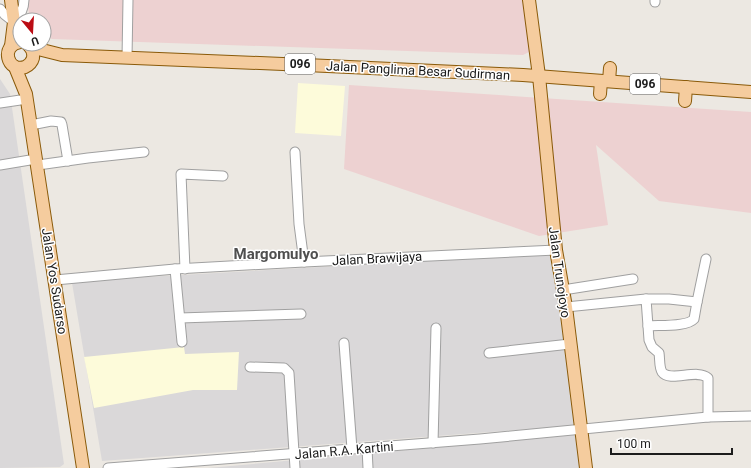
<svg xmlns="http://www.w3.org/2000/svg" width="751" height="468" font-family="Roboto,sans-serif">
  <rect width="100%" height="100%" fill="#ece8e2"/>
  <g fill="#dad8d9">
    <path d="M0,79L10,94L64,464L60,467L0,468Z"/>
    <path d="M549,254H553L561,308L575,421L572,426L102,461L72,283L74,281Z"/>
    <path d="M574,435L577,437L581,468H208Z"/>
  </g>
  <g fill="#edd1d1">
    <path d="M27,0H522L531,51L523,55L52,39L44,35V20H30Z"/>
    <path d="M349,85L751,112V213L659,201L596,145L608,225L539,236L344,169Z"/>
  </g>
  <g fill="#fdfbda">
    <path d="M298,83L345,86L341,136L295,133Z"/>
    <path d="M184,347L185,354L239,352L237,390H193L94,408L84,357Z"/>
  </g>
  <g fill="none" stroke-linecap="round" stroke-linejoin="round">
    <g stroke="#a0a0a0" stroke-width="11">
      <g id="minor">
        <path d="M655,0V2"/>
        <path d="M0,9L5,15L14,22C20,17 24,8 24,0"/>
        <path d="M127,58L128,0"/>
        <path d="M0,103L27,99"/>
        <path d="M31,125L51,121L61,122L62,125L68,161"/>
        <path d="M295,152L299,224L304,262"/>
        <path d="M0,165L36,159"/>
        <path d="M38,165L88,158L144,152"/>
        <path d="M175,269L182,342"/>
        <path d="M185,269L181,174L223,176"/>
        <path d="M55,280L175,269L304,262L556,250"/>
        <path d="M563,290L633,279"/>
        <path d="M646,299H669L697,302L694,319C687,327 659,325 648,326"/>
        <path d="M697,302L706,259"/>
        <path d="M566,307L646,299L648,326L649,340L652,347L659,353C660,359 659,367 662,372C670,383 697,368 708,378V417"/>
        <path d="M180,318L301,314"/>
        <path d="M344,343L352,449"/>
        <path d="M489,353L570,344"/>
        <path d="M250,367L284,368L289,373L295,468"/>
        <path d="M433,443L436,328"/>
        <path d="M367,448L368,468"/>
        <path d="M108,468L480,439L708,417L751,416"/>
      </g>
    </g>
    <g stroke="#8a5a09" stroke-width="14">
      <g id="major">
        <path d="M11,0L14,22L11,46"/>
        <path d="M529,0L539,76L556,250L566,307L586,468"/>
        <path d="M20,42C0,45 7,73 25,67C29,65 32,62 33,58C34,52 31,47 27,44"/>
        <path d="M30,47L62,55L306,65L523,75L751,92"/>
        <path d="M15,67L26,94L83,468"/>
        <path d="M609,81L610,68"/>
        <path d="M600,94L601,81"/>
        <path d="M685,101L686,87"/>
      </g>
    </g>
    <use href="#minor" stroke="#fff" stroke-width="9"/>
    <use href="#major" stroke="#f5cc9e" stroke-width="12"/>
  </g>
  <g text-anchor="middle" stroke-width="3" stroke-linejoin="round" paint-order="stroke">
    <g fill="#fff" stroke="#606060" stroke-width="1">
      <rect x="285" y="54" width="30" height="20" rx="3"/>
      <rect x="630" y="74" width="30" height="20" rx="3"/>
    </g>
    <g font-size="12" font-weight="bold" fill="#1c1c1c">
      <text x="300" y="68">096</text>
      <text x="645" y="88">096</text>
    </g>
    <g font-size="13" fill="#1c1c1c" stroke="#fff">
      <text transform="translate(418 70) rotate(3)" y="5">Jalan Panglima Besar Sudirman</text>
      <text transform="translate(377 258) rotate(-3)" y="5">Jalan Brawijaya</text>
      <text transform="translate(560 272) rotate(82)" y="5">Jalan Trunojoyo</text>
      <text transform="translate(55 281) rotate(81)" y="5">Jalan Yos Sudarso</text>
      <text transform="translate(344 450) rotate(-5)" y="5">Jalan R.A. Kartini</text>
    </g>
    <g font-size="15" font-weight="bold" fill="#4f4f4f" stroke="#fff">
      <text x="276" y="259">Margomulyo</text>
    </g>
  </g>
  <g transform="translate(32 32) rotate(162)"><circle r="19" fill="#ffffff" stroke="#a4a4a4"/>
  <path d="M0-3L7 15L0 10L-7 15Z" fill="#bb0c14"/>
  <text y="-6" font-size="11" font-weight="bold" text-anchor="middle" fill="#1c1c1c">U</text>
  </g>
  <path d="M611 448v6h121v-6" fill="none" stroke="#1c1c1c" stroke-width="2"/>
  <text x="617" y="448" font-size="12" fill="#1c1c1c" stroke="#ffffff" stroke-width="3" paint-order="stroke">100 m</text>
</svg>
